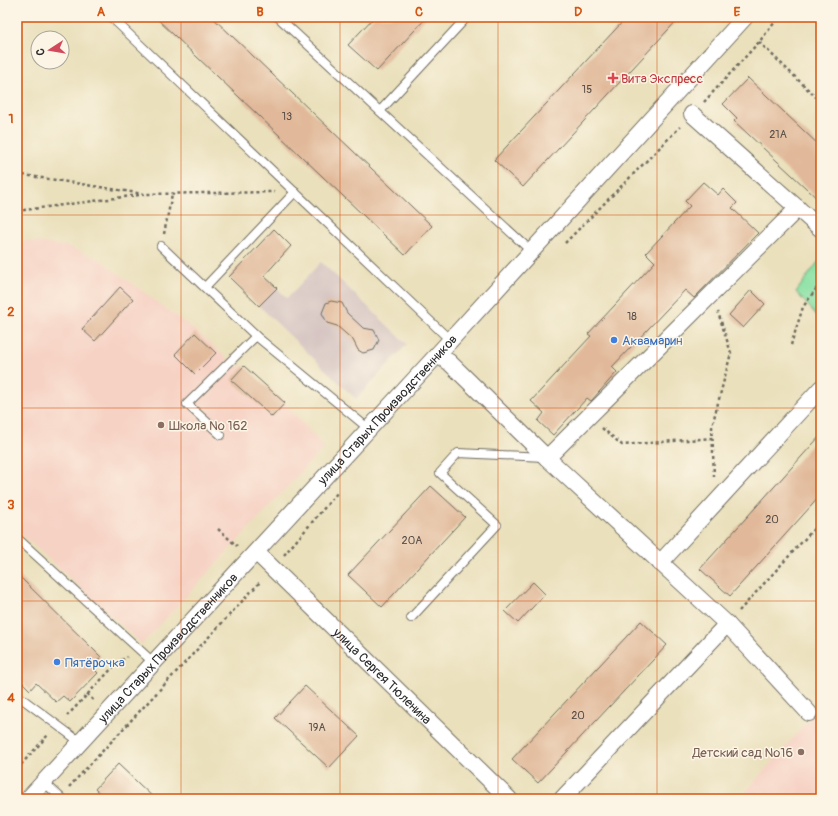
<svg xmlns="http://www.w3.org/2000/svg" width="838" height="816" font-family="Pangolin,sans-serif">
  <rect width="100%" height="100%" fill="#fcf5e5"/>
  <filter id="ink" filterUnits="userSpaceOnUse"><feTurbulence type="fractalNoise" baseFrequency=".025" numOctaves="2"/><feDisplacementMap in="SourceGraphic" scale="8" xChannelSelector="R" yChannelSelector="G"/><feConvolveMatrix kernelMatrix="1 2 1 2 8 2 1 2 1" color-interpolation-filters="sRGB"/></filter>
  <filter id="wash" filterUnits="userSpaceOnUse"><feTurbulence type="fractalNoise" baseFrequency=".012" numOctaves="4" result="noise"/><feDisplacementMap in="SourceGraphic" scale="16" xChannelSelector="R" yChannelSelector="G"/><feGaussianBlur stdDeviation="0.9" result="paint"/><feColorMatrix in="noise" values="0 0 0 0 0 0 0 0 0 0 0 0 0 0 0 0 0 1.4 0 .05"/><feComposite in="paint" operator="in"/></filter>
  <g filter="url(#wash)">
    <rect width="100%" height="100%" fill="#eae0bc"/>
    <g fill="#f6d2c4">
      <path d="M29,241L66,246L99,259L200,334L236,367L244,366L285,403L324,447L142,644L17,530V243Z"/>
      <path d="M821,706V799H743L741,797Z"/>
    </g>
    <path fill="#d1bfbe" d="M246,259L287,298L321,262L407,344L356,399L229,277Z"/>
    <path fill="#8ae1a5" stroke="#5a8668" d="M818,262L821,265V315L819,318L796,292Z"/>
    <g id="blocks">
      <g fill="#e1b99a">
        <path d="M155,17H212L432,226L405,255Z"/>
        <path d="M374,17H427L377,71L348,45Z"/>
        <path d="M627,17H680L523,187L494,160Z"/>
        <path d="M748,78L821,147V202L734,121L737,118L723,104Z"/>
        <path d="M703,182L718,195L723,189L737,203L732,208L758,233L694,298L685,290L612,367L617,372L591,401L587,398L553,435L538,421L544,413L531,401L591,336L588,334L655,262L646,253L690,206L685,201Z"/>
        <path d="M274,229L291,246L264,276L277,288L259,306L229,277Z"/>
        <path d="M120,287L133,299L95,341L82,329Z"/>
        <path d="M751,290L765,304L743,328L729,315Z"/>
        <path d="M331,301L342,303L347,313L363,328L374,330L379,340L374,350L363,353L358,350L353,340L337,326L327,323L322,313L326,303Z"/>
        <path d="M195,333L216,353L195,374L175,354Z"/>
        <path d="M244,366L285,403L272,417L231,380Z"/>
        <path d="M821,435V495L730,596L700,569Z"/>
        <path d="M431,486L465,517L382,607L348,575Z"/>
        <path d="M17,574L101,657L91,666L98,673L70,702L63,696L56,702L36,683L30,690L17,677Z"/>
        <path d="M533,582L545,594L518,623L505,611Z"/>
        <path d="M641,621L667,645L538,783L512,759Z"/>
        <path d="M305,686L359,736L329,768L275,718Z"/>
        <path d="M118,764L155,799H106L95,789Z"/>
      </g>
    </g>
  </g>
  <g filter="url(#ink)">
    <use href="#blocks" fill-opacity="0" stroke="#6e6a5e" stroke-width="1"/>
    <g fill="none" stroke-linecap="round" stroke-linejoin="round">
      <g stroke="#6e6a5e" stroke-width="10">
        <g id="lane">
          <path d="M111,17L450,340"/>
          <path d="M278,17L531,251"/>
          <path d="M380,111L467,17"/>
          <path d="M161,246L256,336L369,429"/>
          <path d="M205,287L295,192"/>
          <path d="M221,435L187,404L256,336"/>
          <path d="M17,538L154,663"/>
          <path d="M411,618L497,525L440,473L458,453L544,457"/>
          <path d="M17,695L80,742"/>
          <path d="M44,782L62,799"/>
        </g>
      </g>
      <g stroke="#6e6a5e" stroke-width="18">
        <g id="street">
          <path d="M692,114L821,229"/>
          <path d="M437,355L449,362L547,458L727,624L809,713"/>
          <path d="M547,458L798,208"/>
          <path id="s1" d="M256,552L509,799"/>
          <path d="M660,563L821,388"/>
          <path id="s2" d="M28,799L437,355L745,17"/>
          <path d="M562,799L727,624"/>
        </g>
      </g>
      <g stroke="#6e6a5e" stroke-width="2.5" stroke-dasharray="3 3" stroke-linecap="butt">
        <path d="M759,42L821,102"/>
        <path d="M704,102L759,42L779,17"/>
        <path d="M17,174L144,194L275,192"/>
        <path d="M17,211L139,195"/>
        <path d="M164,234L172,194"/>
        <path d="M565,243L680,127"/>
        <path d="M791,345L803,307L821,282"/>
        <path d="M602,428L622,445L713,438"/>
        <path d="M714,477L712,426L731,353L718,312"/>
        <path d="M218,529L237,546"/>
        <path d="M284,555L338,492"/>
        <path d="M739,611L821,521"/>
        <path d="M87,694L94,701"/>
        <path d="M67,716L118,662L127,657"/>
        <path d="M17,769L48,735"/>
        <path d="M69,787L261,581"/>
      </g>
      <use href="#lane" stroke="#fff" stroke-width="8"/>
      <use href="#street" stroke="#fff" stroke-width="16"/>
    </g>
  </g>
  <path fill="none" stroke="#d5540f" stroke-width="1" stroke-opacity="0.55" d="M181,17V799M340,17V799M498,17V799M657,17V799M17,215H821M17,408H821M17,601H821"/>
  <path fill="#e0444e" stroke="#fcf5e5" stroke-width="1.5" d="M611 72h4v4h4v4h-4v4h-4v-4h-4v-4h4z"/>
  <g fill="#3f7fe0" stroke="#fcf5e5" stroke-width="1.5">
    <circle cx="614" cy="340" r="4"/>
    <circle cx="57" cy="662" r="4"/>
  </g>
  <g fill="#8d6e63" stroke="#fcf5e5" stroke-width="1.5">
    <circle cx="161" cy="425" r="4"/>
    <circle cx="801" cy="752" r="4"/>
  </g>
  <g text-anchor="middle" stroke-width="3" stroke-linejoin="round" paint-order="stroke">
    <g font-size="11" fill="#584e47">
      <text x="587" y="93">15</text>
      <text x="287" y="120">13</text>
      <text x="778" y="138">21А</text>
      <text x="632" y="320">18</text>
      <text x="772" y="523">20</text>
      <text x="412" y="544">20А</text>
      <text x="578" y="719">20</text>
      <text x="317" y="731">19А</text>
    </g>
    <g font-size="13" fill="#be3a42" stroke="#fcf5e5" text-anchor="start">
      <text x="621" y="83">Вита Экспресс</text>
    </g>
    <g font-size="13" fill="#366cbe" stroke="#fcf5e5" text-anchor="start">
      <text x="622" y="345">Аквамарин</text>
      <text x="65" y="667">Пятёрочка</text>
    </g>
    <g font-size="13" fill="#2b2b2b" stroke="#fcf5e5">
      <text dy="5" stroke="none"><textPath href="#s2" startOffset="530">улица Старых Производственников</textPath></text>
      <text dy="5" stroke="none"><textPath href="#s2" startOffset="206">улица Старых Производственников</textPath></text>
      <text dy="5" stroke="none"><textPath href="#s1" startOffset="177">улица Сергея Тюленина</textPath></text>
    </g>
    <g font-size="13" fill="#785e54" stroke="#fcf5e5" text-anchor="start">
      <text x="169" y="430">Школа № 162</text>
      <text x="793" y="757" text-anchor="end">Детский сад №16</text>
    </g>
  </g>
  <rect width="838" height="816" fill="none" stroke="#fcf5e5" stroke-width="44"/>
  <g transform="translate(50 50) rotate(258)"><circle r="19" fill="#fcf5e5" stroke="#a8a49b"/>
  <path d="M0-3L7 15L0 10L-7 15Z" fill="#d1495b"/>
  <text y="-6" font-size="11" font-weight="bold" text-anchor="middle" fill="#2b2b2b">С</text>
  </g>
  <rect x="22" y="22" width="794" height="772" fill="none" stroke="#d5540f" stroke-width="1.5"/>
  <g font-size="13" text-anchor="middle" font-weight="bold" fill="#d5540f">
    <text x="101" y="16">A</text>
    <text x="260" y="16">B</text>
    <text x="419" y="16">C</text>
    <text x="578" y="16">D</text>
    <text x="737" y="16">E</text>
    <text x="11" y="123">1</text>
    <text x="11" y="316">2</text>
    <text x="11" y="509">3</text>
    <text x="11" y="702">4</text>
  </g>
</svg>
